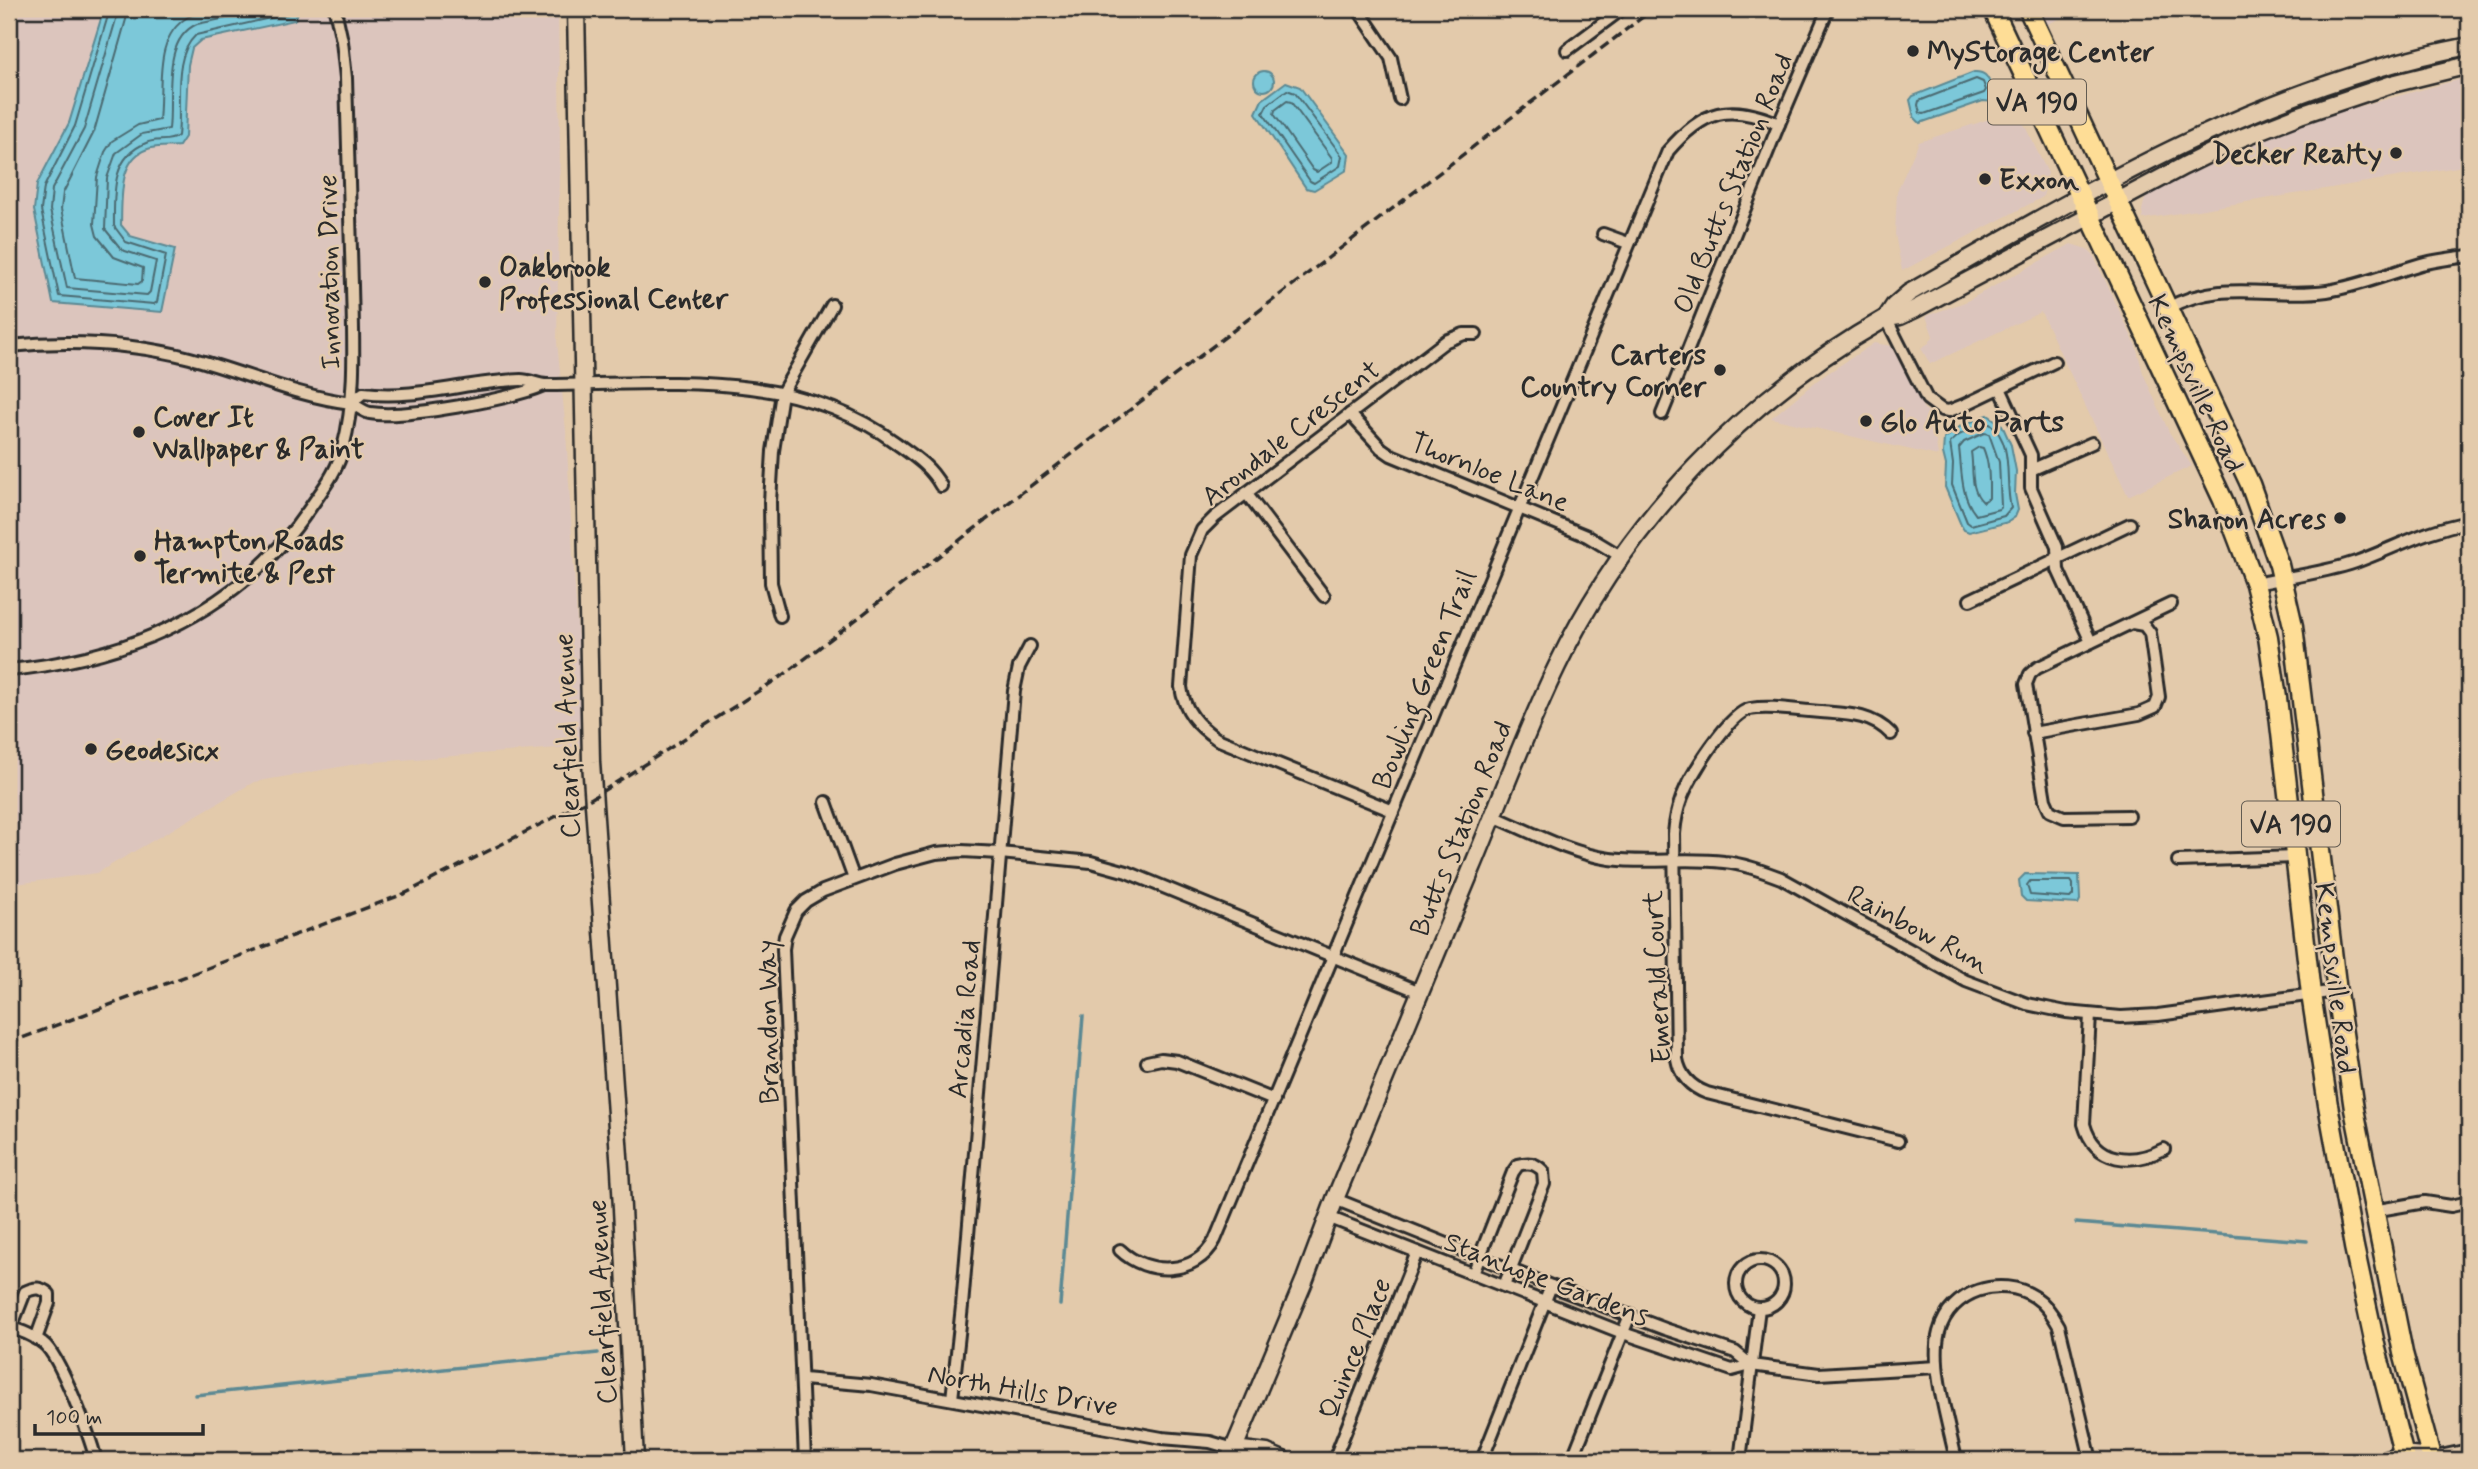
<svg xmlns="http://www.w3.org/2000/svg" width="2478" height="1469" font-family="Mynerve,sans-serif">
  <rect width="100%" height="100%" fill="#e3caab"/>
  <filter id="ink" filterUnits="userSpaceOnUse"><feTurbulence type="fractalNoise" baseFrequency=".0143" numOctaves="2"/><feDisplacementMap in="SourceGraphic" scale="14" xChannelSelector="R" yChannelSelector="G"/><feConvolveMatrix kernelMatrix="1 2 1 2 8 2 1 2 1" color-interpolation-filters="sRGB"/></filter>
  <g filter="url(#ink)">
    <g fill="#dcc5bd">
      <path d="M9,9H558L560,145L557,342L566,431L584,746L362,763L254,782L97,873L9,885Z"/>
      <path d="M2039,9H2080L2046,25Z"/>
      <path d="M2469,77V165L2143,219L2142,210L2145,199L2153,192L2271,134L2309,120Z"/>
      <path d="M2017,110L2048,173L2043,197L1902,271L1895,234L1897,191L1919,142Z"/>
      <path d="M2071,244L2087,249L2093,255L2136,346L2143,373L2169,432L2192,466L2128,496L2041,312L1930,364L1921,348L1929,343L1933,336L1926,316L1965,302Z"/>
      <path d="M1874,343L1891,346L1924,409L1932,414L1938,456L1771,418L1819,379Z"/>
    </g>
    <g fill="#7bc8d9" stroke="#5b8993" stroke-width="2">
      <path d="M104,9L299,10L295,20L201,40L192,48L188,65L185,137L179,146C170,147 160,146 151,148C118,156 122,198 121,225L130,236L175,249L162,312L53,303L34,210L37,184L69,123Z"/>
      <circle cx="1264" cy="81" r="10"/>
      <path d="M1974,72C1991,71 1987,85 1997,92L1995,102L1983,101L1920,123L1914,117L1910,100L1913,96Z"/>
      <path d="M1286,82L1300,87L1349,154L1347,170L1314,190L1306,188L1256,113L1262,100Z"/>
      <path d="M1988,415L2002,425L2011,445L2016,471L2015,494L2018,510L2015,517L2008,522L1969,532L1964,530L1961,525L1945,487L1946,465L1943,453L1944,439L1961,426Z"/>
      <path d="M2025,874L2079,875L2080,900L2078,904L2026,901L2021,896L2019,880Z"/>
    </g>
    <g fill="none" stroke-linecap="round" stroke-linejoin="round">
      <g stroke="#4b6a71" stroke-width="2">
        <path d="M110,9L75,126L44,187L41,210L59,296L154,304L157,302L166,255L126,242L114,226C114,194 111,157 146,143C156,138 169,143 178,136C182,104 171,58 196,35L288,14L292,9"/>
        <path d="M119,9L84,129L52,189L50,210L67,288L147,295L150,292L156,261L122,250L105,229L107,178L116,153L142,134L169,129C173,97 161,40 197,24L272,9"/>
        <path d="M129,9L94,132L63,193L61,209L75,278L138,284L142,281L143,268L114,257L97,236L94,224L97,177L105,152L112,141L138,125L159,120C163,86 153,37 188,17C197,12 210,11 220,9"/>
        <path d="M1976,79L1983,82L1986,90L1984,93L1924,114L1920,113L1918,105L1919,101Z"/>
        <path d="M1287,90L1295,93L1342,156L1340,166L1314,183L1310,181L1263,113L1267,105Z"/>
        <path d="M1287,101L1291,102L1332,158V162L1317,172L1313,170L1274,114L1275,110Z"/>
        <path d="M1982,424H1990C2015,444 2004,481 2011,508L2004,516L1971,525L1967,522L1952,485L1953,464L1950,443L1959,435Z"/>
        <path d="M1984,433L1989,434L1999,462L2001,506L1999,509L1976,515C1960,496 1962,470 1959,448L1964,442Z"/>
        <path d="M1979,447L1983,448C1990,464 1989,481 1989,498L1983,502C1969,489 1974,469 1971,452Z"/>
        <path d="M2030,881H2071L2073,884V895L2070,898L2030,895L2027,885Z"/>
      </g>
      <g stroke="#5b8993" stroke-width="3.5">
        <path d="M2076,1223L2307,1241"/>
        <path d="M1060,1305L1083,1016"/>
        <path d="M195,1395L598,1353"/>
      </g>
      <g stroke="#2b2b2b" stroke-width="16">
        <g id="street">
          <path d="M1358,9L1391,58L1400,99"/>
          <path d="M1567,50L1622,9"/>
          <path d="M1603,234L1628,243"/>
          <path d="M2168,308C2222,278 2271,299 2327,291C2360,286 2390,273 2421,264C2437,260 2453,258 2469,256"/>
          <path d="M1886,318L1927,399L1942,410L1949,411L1964,405L2054,362"/>
          <path d="M9,346C70,340 131,343 190,358C244,372 295,396 351,403"/>
          <path d="M544,385C512,399 404,419 370,413C364,412 357,406 351,403L363,393C417,400 468,381 521,380C530,380 538,385 547,385C665,384 795,368 896,443C914,456 930,466 941,486"/>
          <path d="M2000,388L2031,455V488L2057,547L2058,570L2091,642"/>
          <path d="M1350,414L1381,448L1391,455L1587,536L1622,557"/>
          <path d="M1662,414L1779,124L1828,9"/>
          <path d="M2031,470L2092,443"/>
          <path d="M1246,493L1324,596"/>
          <path d="M2255,584C2288,577 2324,573 2356,562C2397,547 2425,530 2469,522"/>
          <path d="M1970,600L2130,524"/>
          <path d="M780,616L771,583L770,502L773,451L782,393L832,305"/>
          <path d="M9,670C130,658 239,612 310,508C323,489 338,470 343,448C357,395 353,339 352,285C350,216 348,147 346,78L342,41L335,9"/>
          <path d="M2033,733L2139,714L2155,707L2159,697L2150,633L2144,625L2132,623"/>
          <path d="M1891,734C1872,714 1847,714 1821,712C1799,711 1772,705 1750,709C1729,713 1690,776 1682,797C1677,810 1675,821 1674,834L1677,1059C1680,1076 1691,1087 1707,1093L1898,1141"/>
          <path d="M826,802L854,879"/>
          <path d="M1393,811L1217,739C1198,726 1184,711 1181,687L1191,555L1202,530L1215,517L1446,341L1464,334H1476"/>
          <path d="M1493,816C1531,832 1569,853 1610,859C1648,864 1686,857 1724,862C1744,864 1762,871 1781,878L1966,981L2027,1004L2066,1012L2121,1017L2158,1015L2337,991"/>
          <path d="M2129,816L2064,817L2050,811L2045,800L2026,684L2030,674L2037,668L2171,604"/>
          <path d="M2178,861L2295,857"/>
          <path d="M2090,1015L2084,1124C2095,1164 2133,1165 2164,1149"/>
          <path d="M1147,1062L1161,1059L1177,1061L1274,1100"/>
          <path d="M1335,1199L1551,1286L1665,1329L1735,1352L1751,1365"/>
          <path d="M2373,1211L2425,1202L2451,1206L2469,1202"/>
          <path d="M1328,1217L1623,1333L1732,1370L1751,1365L1819,1374L1937,1367"/>
          <path d="M1120,1250C1147,1276 1196,1276 1215,1240L1668,151C1704,109 1729,103 1779,124"/>
          <circle cx="1760" cy="1284" r="24"/>
          <path d="M1473,1274L1513,1172L1518,1165C1529,1162 1535,1163 1543,1171L1544,1184L1504,1286"/>
          <path d="M9,1327C21,1331 33,1335 43,1343C60,1355 90,1437 96,1460"/>
          <path d="M11,1328L25,1292C35,1287 41,1287 49,1294V1303L36,1339"/>
          <path d="M803,1379L871,1385L1162,1438L1210,1442L1234,1449"/>
          <path d="M952,1399L962,1306L1014,691L1019,667L1030,646"/>
          <path d="M2431,1458L2469,1450"/>
          <path d="M805,1460L783,949L785,936L796,911L806,901L823,891L895,864L936,853L962,851L1000,853L1091,862L1127,872L1420,992"/>
          <path d="M1334,1460L1417,1252"/>
          <path d="M1482,1460L1551,1286"/>
          <path d="M1572,1460L1630,1315"/>
          <path d="M1740,1460L1759,1308"/>
          <path d="M1956,1460C1949,1425 1930,1366 1939,1332C1950,1290 2001,1275 2035,1297C2046,1304 2053,1315 2059,1326L2091,1460"/>
        </g>
      </g>
      <g stroke="#2b2b2b" stroke-width="21">
        <g id="secondary">
          <path d="M576,9L591,762L620,1170L635,1460"/>
          <path d="M1886,318L1894,306L1909,293C2088,191 2264,85 2469,46"/>
          <path d="M1234,1449L1267,1453L1283,1460"/>
          <path d="M1229,1460L1305,1279L1335,1199C1380,1089 1426,978 1472,868C1500,801 1525,732 1557,666C1627,520 1745,398 1886,318L1900,316L1915,309L2184,166L2241,138L2300,115L2392,84L2469,65"/>
          <path d="M2387,1460L2403,1455L2431,1458"/>
        </g>
      </g>
      <g stroke="#2b2b2b" stroke-width="23">
        <g id="primary">
          <path d="M1993,9L2223,500L2255,584L2268,637L2277,698L2311,994L2328,1105L2354,1247L2376,1349L2405,1460"/>
          <path d="M2028,9L2250,484L2279,565L2293,626L2337,992L2354,1109L2403,1353L2432,1460"/>
        </g>
      </g>
      <use href="#street" stroke="#e3caab" stroke-width="10"/>
      <use href="#secondary" stroke="#e3caab" stroke-width="16"/>
      <use href="#primary" stroke="#fedd96" stroke-width="18"/>
      <path stroke="#2b2b2b" stroke-width="3.5" stroke-dasharray="10 5" stroke-linecap="butt" d="M9,1043L406,893L592,798L785,674L1653,9"/>
    </g>
  </g>
  <g fill="#2b2b2b" stroke="#e3caab" stroke-width="2.5">
    <circle cx="1913" cy="51" r="7"/>
    <circle cx="2396" cy="153" r="7"/>
    <circle cx="1985" cy="179" r="7"/>
    <circle cx="485" cy="282" r="7"/>
    <circle cx="1720" cy="370" r="7"/>
    <circle cx="1866" cy="421" r="7"/>
    <circle cx="139" cy="432" r="7"/>
    <circle cx="2340" cy="518" r="7"/>
    <circle cx="140" cy="556" r="7"/>
    <circle cx="91" cy="749" r="7"/>
  </g>
  <g text-anchor="middle" stroke-width="5" stroke-linejoin="round" paint-order="stroke">
    <g fill="#e3caab" stroke="#625b51" stroke-width="2">
      <rect x="1988" y="79.5" width="98" height="45" rx="5"/>
      <rect x="2242" y="801.5" width="98" height="45" rx="5"/>
    </g>
    <g font-size="26" font-weight="bold" fill="#2b2b2b">
      <text x="2037" y="111">VA 190</text>
      <text x="2291" y="833">VA 190</text>
    </g>
    <g font-size="28" font-weight="bold" fill="#2b2b2b" stroke="#e3caab" text-anchor="start">
      <text x="1927" y="61">MyStorage Center</text>
      <text x="2382" y="163" text-anchor="end">Decker Realty</text>
      <text x="1999" y="189">Exxon</text>
      <text x="499" y="276">Oakbrook<tspan x="499" dy="32">Professional Center</tspan></text>
      <text x="1706" y="364" text-anchor="end">Carters<tspan x="1706" dy="32">Country Corner</tspan></text>
      <text x="153" y="426">Cover It<tspan x="153" dy="32">Wallpaper &amp; Paint</tspan></text>
      <text x="1880" y="431">Glo Auto Parts</text>
      <text x="2326" y="528" text-anchor="end">Sharon Acres</text>
      <text x="154" y="550">Hampton Roads<tspan x="154" dy="32">Termite &amp; Pest</tspan></text>
      <text x="105" y="759">Geodesicx</text>
    </g>
    <g font-size="28" fill="#2b2b2b" stroke="#e3caab">
      <text transform="translate(1732 183) rotate(-68)" y="10">Old Butts Station Road</text>
      <text transform="translate(328 272) rotate(-91)" y="10">Innovation Drive</text>
      <text transform="translate(2197 383) rotate(65)" y="10">Kempsville Road</text>
      <text transform="translate(1290 432) rotate(-38)" y="10">Arondale Crescent</text>
      <text transform="translate(1490 471) rotate(22)" y="10">Thornloe Lane</text>
      <text transform="translate(1423 679) rotate(-68)" y="10">Bowling Green Trail</text>
      <text transform="translate(566 736) rotate(-92)" y="10">Clearfield Avenue</text>
      <text transform="translate(1460 828) rotate(-68)" y="10">Butts Station Road</text>
      <text transform="translate(1919 928) rotate(28)" y="10">Rainbow Run</text>
      <text transform="translate(1656 977) rotate(-93)" y="10">Emerald Court</text>
      <text transform="translate(2337 978) rotate(83)" y="10">Kempsville Road</text>
      <text transform="translate(963 1019) rotate(-85)" y="10">Arcadia Road</text>
      <text transform="translate(767 1022) rotate(-91)" y="10">Brandon Way</text>
      <text transform="translate(1547 1278) rotate(21)" y="10">Stanhope Gardens</text>
      <text transform="translate(601 1302) rotate(-93)" y="10">Clearfield Avenue</text>
      <text transform="translate(1354 1348) rotate(-68)" y="10">Quince Place</text>
      <text transform="translate(1023 1389) rotate(10)" y="10">North Hills Drive</text>
    </g>
  </g>
  <rect width="2478" height="1469" fill="none" stroke="#e3caab" stroke-width="35"/>
  <rect x="18" y="18" width="2443" height="1434" fill="none" stroke="#2b2b2b" stroke-width="2.5" filter="url(#ink)"/>
  <path d="M35 1424v10h168v-10" fill="none" stroke="#2b2b2b" stroke-width="3.5"/>
  <text x="46" y="1424" font-size="21" fill="#2b2b2b" stroke="#e3caab" stroke-width="5" paint-order="stroke">100 m</text>
</svg>
